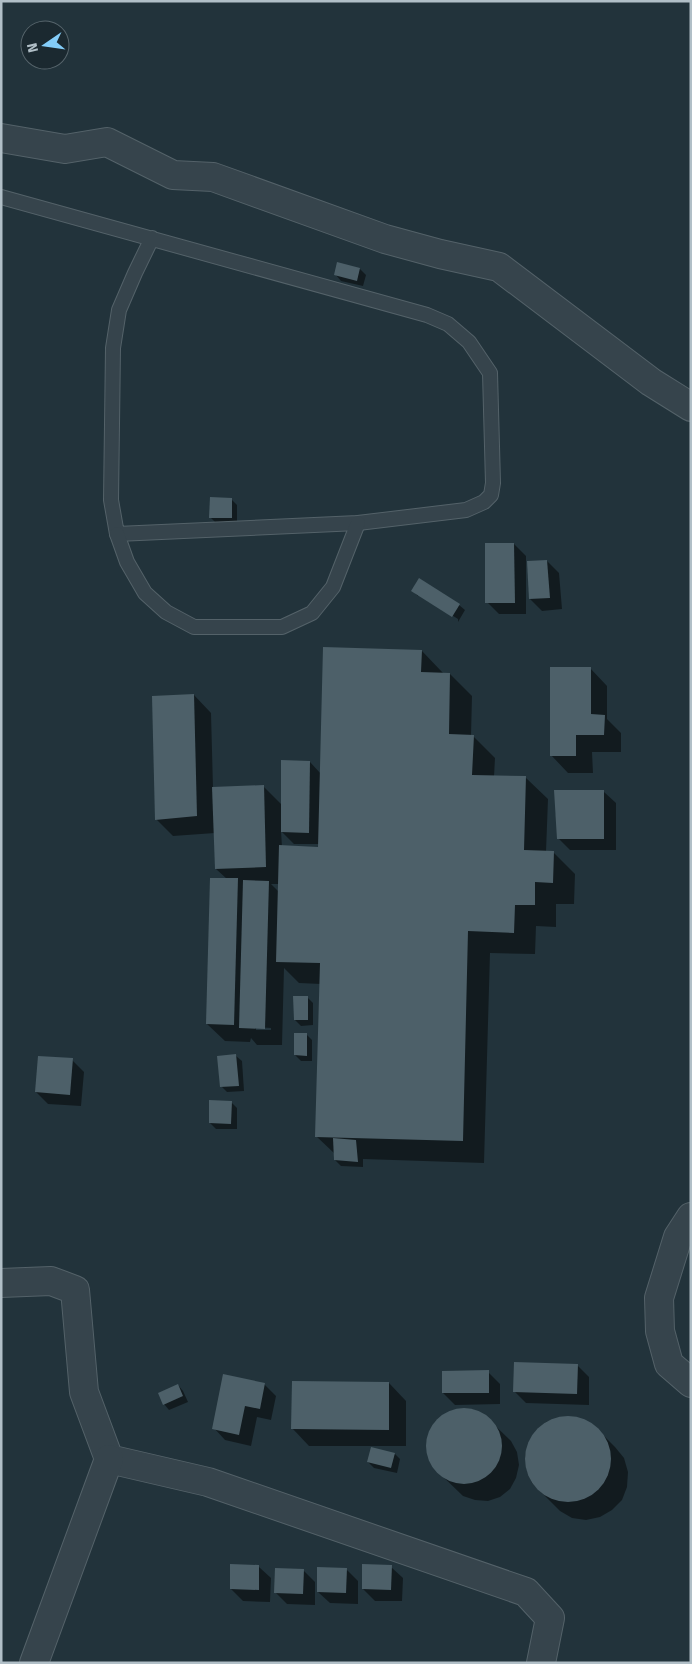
<svg xmlns="http://www.w3.org/2000/svg" width="692" height="1664" font-family="'Fira Sans',sans-serif">
  <rect width="100%" height="100%" fill="#22333b"/>
  <g fill="#0007" fill-rule="evenodd">
    <path d="M338,264L360,269L366,275L363,286L341,281L336,275Z"/>
    <path d="M231,499L237,505V524L216,523L210,517Z"/>
    <path d="M514,544L526,556V614H499L487,602Z"/>
    <path d="M547,561L559,573L562,609L542,611L530,599Z"/>
    <path d="M413,591L459,605L465,610L458,622V619L418,594V596Z"/>
    <path d="M422,651L443,673L450,674L472,696L471,736H473L495,758L494,777L526,778L548,799L546,852H553L575,874L574,904H556V927L536,926L535,954L490,953L484,1163L363,1159V1167L341,1166L335,1160V1154L316,1136L321,984L299,983L284,968L282,1045H257L251,1038L250,1042L225,1041L207,1024L227,879L216,869L215,833L173,836L156,819L194,695L211,713L213,788L263,786L282,805L310,762L321,774ZM281,831L294,844H319V848L282,847ZM271,884H279V892ZM256,1027L271,1028V1030H256Z"/>
    <path d="M590,668L607,686V719L621,733V752H592L593,773H568L551,755Z"/>
    <path d="M604,792L616,803V850H570L558,838Z"/>
    <path d="M307,997L313,1003V1025L301,1026L295,1020Z"/>
    <path d="M306,1034L312,1040V1061H301L295,1055Z"/>
    <path d="M236,1056L242,1061L244,1091L227,1092L221,1086Z"/>
    <path d="M72,1060L84,1072L81,1106L48,1104L36,1092Z"/>
    <path d="M231,1102L237,1108V1129H216L210,1123Z"/>
    <path d="M577,1365L589,1377V1405L526,1403L514,1391Z"/>
    <path d="M488,1372L500,1384V1404L455,1405L443,1393Z"/>
    <path d="M389,1383L406,1401V1446H309L292,1428Z"/>
    <path d="M264,1384L276,1396L271,1420L257,1417L251,1446L225,1440L214,1428Z"/>
    <path d="M178,1385L183,1391L188,1402L169,1410L164,1404Z"/>
    <path d="M461,1409H472L484,1415L511,1441L517,1452L519,1465L516,1478L510,1489L500,1497L488,1501L475,1500L463,1496L435,1469L429,1458L427,1447L428,1436L433,1425L441,1417L450,1411Z"/>
    <path d="M573,1417L586,1421L597,1429L615,1447L624,1458L628,1472L627,1487L622,1500L612,1510L600,1517L586,1520L572,1518L560,1511L532,1483L527,1470L525,1456L529,1443L536,1432L546,1422L559,1418Z"/>
    <path d="M395,1454L400,1459L397,1473L374,1468L368,1462Z"/>
    <path d="M259,1567L271,1578L270,1602L243,1601L231,1589Z"/>
    <path d="M391,1567L403,1578L402,1601H375L363,1589Z"/>
    <path d="M346,1569L358,1581V1604L330,1603L318,1592Z"/>
    <path d="M303,1570L315,1582V1605L287,1604L275,1592Z"/>
  </g>
  <g fill="#4d6069">
    <path d="M337,262L360,268L357,281L334,275Z"/>
    <path d="M210,497L232,498V518H209Z"/>
    <path d="M485,543H514L515,603H485Z"/>
    <path d="M547,560L550,598L529,599L527,561Z"/>
    <path d="M419,578L460,604L452,617L411,591Z"/>
    <path d="M323,647L422,650L421,672L450,673L449,734L474,735L472,775L526,776L524,850L554,851L553,883L535,882V905H515L514,933L468,931L463,1141L315,1137L320,963L276,962L279,845L318,847Z"/>
    <path d="M550,667H591V714L605,715L604,735H576V756H550Z"/>
    <path d="M194,694L197,816L155,820L152,696Z"/>
    <path d="M281,760L310,761L309,833L281,832Z"/>
    <path d="M264,785L266,867L215,869L212,787Z"/>
    <path d="M554,790H604V839H557Z"/>
    <path d="M210,878H238L234,1025L206,1024Z"/>
    <path d="M243,880L269,881L265,1029L239,1028Z"/>
    <path d="M293,996H308V1020H294Z"/>
    <path d="M294,1033H307V1056L294,1055Z"/>
    <path d="M236,1054L239,1086L220,1087L217,1056Z"/>
    <path d="M38,1056L73,1058L70,1095L35,1092Z"/>
    <path d="M209,1100L232,1101L231,1124L209,1123Z"/>
    <path d="M333,1138L356,1140L358,1162L334,1160Z"/>
    <path d="M514,1362L578,1364L577,1394L513,1392Z"/>
    <path d="M489,1370V1393H442V1371Z"/>
    <path d="M223,1374L265,1383L260,1409L245,1406L239,1435L212,1429Z"/>
    <path d="M292,1381L389,1382V1430L291,1429Z"/>
    <path d="M178,1384L183,1396L163,1405L158,1393Z"/>
    <circle cx="464" cy="1446" r="38"/>
    <circle cx="568" cy="1459" r="43"/>
    <path d="M371,1447L395,1453L391,1468L367,1462Z"/>
    <path d="M230,1564L259,1565V1590L230,1589Z"/>
    <path d="M362,1564L392,1565L391,1590L362,1589Z"/>
    <path d="M317,1567L347,1568L346,1593L317,1592Z"/>
    <path d="M275,1568L304,1569L303,1594L274,1593Z"/>
  </g>
  <g fill="none" stroke-linecap="round" stroke-linejoin="round">
    <g stroke="#546269" stroke-width="16">
      <g id="lane">
        <path d="M1,197L427,315L448,324L469,342L490,373L493,483L491,495L484,502L466,510L358,523L117,534L111,500L113,348L119,310L135,273L152,238"/>
        <path d="M117,534L127,562L145,593L166,612L194,627H282L312,613L333,587L358,523"/>
      </g>
    </g>
    <g stroke="#546269" stroke-width="30">
      <g id="street">
        <path d="M1,138L65,149L107,142L173,175L213,177L385,239L440,254L499,267L651,382L691,407"/>
        <path d="M691,1217L678,1237L659,1298L660,1331L669,1364L691,1383"/>
        <path d="M1,1283L51,1281L75,1290L84,1392L109,1459L208,1482L526,1592L550,1618L541,1663"/>
        <path d="M34,1663L109,1459"/>
      </g>
    </g>
    <use href="#lane" stroke="#36444c" stroke-width="14"/>
    <use href="#street" stroke="#36444c" stroke-width="28"/>
  </g>
  <rect width="692" height="1664" fill="none" stroke="#b1bfc7" stroke-width="5"/>
  <g transform="translate(45 45) rotate(257)"><circle r="24" fill="#1b2930" stroke="#57656c"/>
  <path d="M0-4L9 19L0 12L-9 19Z" fill="#84cdf9"/>
  <text y="-8" font-size="14" font-weight="bold" text-anchor="middle" fill="#b1bfc7">N</text>
  </g>
</svg>
